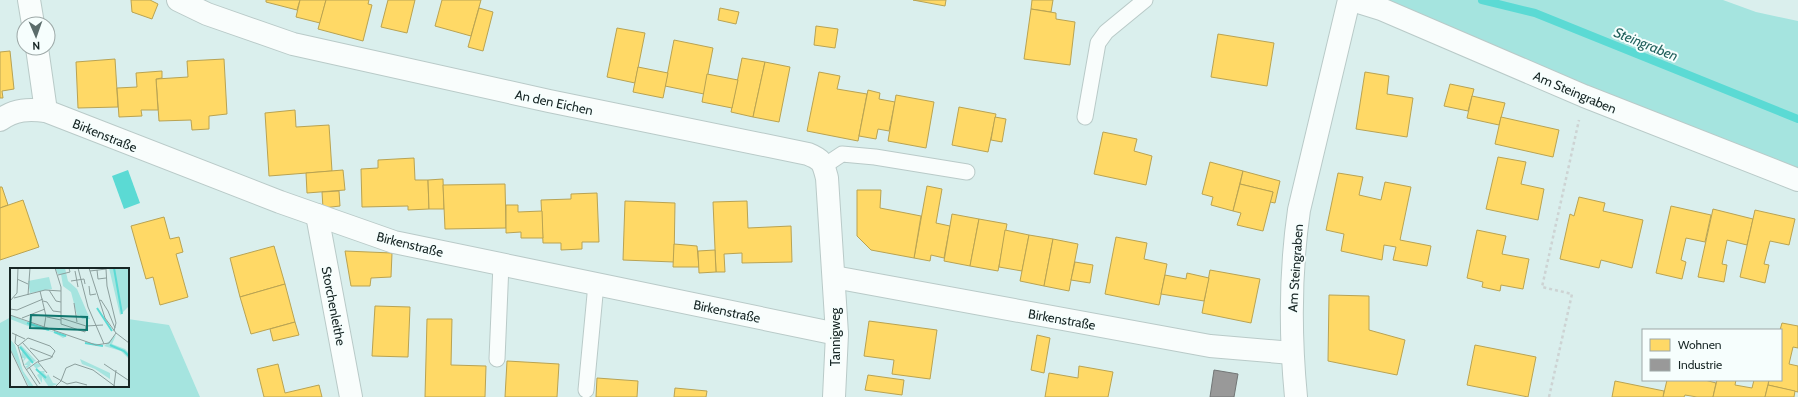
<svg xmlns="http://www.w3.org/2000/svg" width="1798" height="397" font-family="Cabin,sans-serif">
  <rect width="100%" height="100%" fill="#daefed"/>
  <g fill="#a5e4df">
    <path d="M1385,0H1723L1756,12L1798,21V168L1679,123L1504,51L1419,13Z"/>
    <path d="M11,317V386H128V319L169,325L200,397H0V323Z"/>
  </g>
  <path fill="#5bdad4" d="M128,170L140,203L124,209L112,176Z"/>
  <g fill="#ffd966" stroke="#b9a352">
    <path d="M131,0H150L158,4L152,19L132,12Z"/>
    <path d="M266,0H300L297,10L266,2Z"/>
    <path d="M300,0H326L320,23L296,17Z"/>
    <path d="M326,0H369L368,4L372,5L363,41L318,29Z"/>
    <path d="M388,0H415L407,33L381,27Z"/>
    <path d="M442,0H481L471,36L435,26Z"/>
    <path d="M913,0H946L945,6Z"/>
    <path d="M1032,0H1053L1051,12L1031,9Z"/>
    <path d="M479,8L493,12L483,51L468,47Z"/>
    <path d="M720,8L739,12L736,24L718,20Z"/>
    <path d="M1031,9L1056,13V19L1075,22L1070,65L1024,59Z"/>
    <path d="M816,26L838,29L835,48L814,45Z"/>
    <path d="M617,28L645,33L635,83L607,77Z"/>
    <path d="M1218,34L1274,43L1267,86L1211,77Z"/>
    <path d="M674,40L713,48L704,94L665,86Z"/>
    <path d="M10,51L14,89L2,91L3,98H0V52Z"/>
    <path d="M742,58L765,62L753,117L731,112Z"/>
    <path d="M115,59L118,107L78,108L76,62Z"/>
    <path d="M224,59L227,114L209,116V129L192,130L191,120L159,121L156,79L188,77L187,61Z"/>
    <path d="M765,62L790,67L779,122L753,117Z"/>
    <path d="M638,67L668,73L663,98L633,92Z"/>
    <path d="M162,71V78L156,79L158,110H141L142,116L119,117L117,88L137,87L136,73Z"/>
    <path d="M819,72L840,76L837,89L867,94L858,141L807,131Z"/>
    <path d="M1365,72L1389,76L1387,94L1413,98L1407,137L1356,129Z"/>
    <path d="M707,74L738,80L732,108L702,102Z"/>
    <path d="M1450,84L1474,89L1468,111L1444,106Z"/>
    <path d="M868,90L880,93L879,99L895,102L889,131L878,129L876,139L859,136Z"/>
    <path d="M896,95L934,102L926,148L888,141Z"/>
    <path d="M1472,96L1505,103L1499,125L1467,118Z"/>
    <path d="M959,107L996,114L988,152L952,145Z"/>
    <path d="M295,110L296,127L329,125L332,171L269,176L265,113Z"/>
    <path d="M995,117L1006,119L1002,142L991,140Z"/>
    <path d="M1501,117L1559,130L1553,157L1495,144Z"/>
    <path d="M1103,132L1137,139L1134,151L1152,156L1146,185L1094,174Z"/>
    <path d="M1498,157L1526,162L1521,184L1544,189L1538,220L1486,209Z"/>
    <path d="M414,158L415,180H428L429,209L408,210V206L362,207L361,169L378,168V160Z"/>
    <path d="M1210,162L1243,171L1233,211L1211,205L1213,197L1202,194Z"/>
    <path d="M343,170L345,190L307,193L306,173Z"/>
    <path d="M1243,171L1280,181L1275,203L1270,202L1273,192L1240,184Z"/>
    <path d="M1338,173L1363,177L1359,195L1381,200L1385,182L1411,187L1400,240L1431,246L1427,266L1393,260L1396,247L1384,245L1382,260L1341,251L1344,234L1326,230Z"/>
    <path d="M443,179L444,209H429L428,180Z"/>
    <path d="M505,184L506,228L445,229L443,185Z"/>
    <path d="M1240,184L1273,192L1263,231L1237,225L1241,213L1233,211Z"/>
    <path d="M927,186L942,189L936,223L950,226L944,258L931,255L930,261L914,258Z"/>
    <path d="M0,187H2L8,205L0,208Z"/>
    <path d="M857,190H881L880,208L921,216L914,258L871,250L857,236Z"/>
    <path d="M339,191L340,206L323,208L322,192Z"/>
    <path d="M597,193L599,242H582V249L561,250V243H543L541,200L571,199V194Z"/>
    <path d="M1579,197L1605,203L1603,211L1643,220L1632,268L1601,260L1599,268L1560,259L1570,214L1574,216Z"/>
    <path d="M23,200L39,247L0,260V208Z"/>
    <path d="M625,201L675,203L674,262L623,260Z"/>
    <path d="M747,201L748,228L791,226L792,262L742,263V253L724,254L725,272H716L713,202Z"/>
    <path d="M506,205H518V212L542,211L543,238H521V232L506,233Z"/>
    <path d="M1671,206L1711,215L1705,242L1686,238L1681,260L1686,262L1682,279L1656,273Z"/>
    <path d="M1713,209L1753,219L1747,245L1727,240L1722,264L1727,265L1724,282L1698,277Z"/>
    <path d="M1755,210L1795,219L1789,245L1770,241L1764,264L1769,265L1765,283L1740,277Z"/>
    <path d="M952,214L979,219L970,266L944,261Z"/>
    <path d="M164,217L170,239L179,237L183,252L176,254L188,297L160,305L153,277L146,279L131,226Z"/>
    <path d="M979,219L1007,224L998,271L970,266Z"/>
    <path d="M1005,230L1029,235L1022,271L999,267Z"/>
    <path d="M1477,230L1506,236L1502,254L1529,259L1523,289L1501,285L1500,291L1482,287L1483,282L1467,278Z"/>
    <path d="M1029,235L1053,239L1044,286L1020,281Z"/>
    <path d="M1116,237L1147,243L1144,259L1167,264L1159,305L1105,294Z"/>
    <path d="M1053,239L1078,244L1069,291L1044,286Z"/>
    <path d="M674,244L697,246L699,267H673Z"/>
    <path d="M274,246L285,284L240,297L230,258Z"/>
    <path d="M715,250L716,272L699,273L698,251Z"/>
    <path d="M345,251L392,253L391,277L371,278L370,286H351Z"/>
    <path d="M1075,262L1093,265L1090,283L1071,280Z"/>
    <path d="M1210,270L1260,279L1251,323L1202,313Z"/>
    <path d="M1187,273L1209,278L1204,301L1161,294L1165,275L1186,279Z"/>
    <path d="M285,284L295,322L251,334L240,297Z"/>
    <path d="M1329,295L1369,296V330L1405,340L1397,375L1328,361Z"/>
    <path d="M375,306L410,307L408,357L372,356Z"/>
    <path d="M427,319H452L451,365L486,366L485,397H425Z"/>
    <path d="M869,321L937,330L930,379L892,374L894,360L864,356Z"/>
    <path d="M295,322L299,335L273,341L270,329Z"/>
    <path d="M1782,323L1798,326V348L1793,347L1789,364L1798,366V392L1768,385L1769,380H1781L1780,330Z"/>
    <path d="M1037,335L1050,338L1044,373L1031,370Z"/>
    <path d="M1475,345L1536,357L1528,397L1467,385Z"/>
    <path d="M507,361L559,364L557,397H505Z"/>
    <path d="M278,364L285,393L319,385L322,397H264L257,369Z"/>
    <path d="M1079,366L1113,372L1108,397H1045L1049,373L1078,378Z"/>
    <path d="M868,375L904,380L902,395L865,390Z"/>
    <path d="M597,378L638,381L637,397H596Z"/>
    <path d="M1667,380H1705L1716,383L1713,397H1697L1685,395L1684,397H1663Z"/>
    <path d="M1717,380H1736L1735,385L1752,388L1754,380H1769L1765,397H1713Z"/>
    <path d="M1615,381L1664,391L1663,397H1612Z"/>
    <path d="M1768,385L1795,391L1794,397H1765Z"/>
    <path d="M675,388L707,391L706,397H674Z"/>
  </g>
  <path fill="#999" stroke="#727676" d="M1214,370L1238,374L1234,397H1210Z"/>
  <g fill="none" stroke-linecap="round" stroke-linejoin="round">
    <path stroke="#5bdad4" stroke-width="8" d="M1482,0L1535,13L1798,119"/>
    <g stroke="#b9cac8" stroke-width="17">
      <g id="service">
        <path d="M1085,117L1098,43L1106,32L1145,0"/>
        <path d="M824,166L842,154L875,157L967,172"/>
        <path d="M497,359L501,264"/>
        <path d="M586,390L596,284"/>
      </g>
    </g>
    <g stroke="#b9cac8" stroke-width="24">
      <g id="minor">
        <path d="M29,0L33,24"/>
        <path d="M178,0L207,14L293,44L549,101L808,154C823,160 823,163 827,178L837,334L834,397"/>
        <path d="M1352,0L1381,9L1584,96L1798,180"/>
        <path d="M37,48L46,111"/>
        <path d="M0,120C15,109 29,109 46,111L280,202L394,242L837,334"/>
        <path d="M317,215L351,397"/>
        <path d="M834,277L1210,346L1292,353"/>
        <path d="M1296,397C1290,335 1290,272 1299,210L1349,0"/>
      </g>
    </g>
    <path stroke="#cdd3d3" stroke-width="2.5" stroke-dasharray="3 3" stroke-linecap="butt" d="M1549,397L1572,294L1542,287L1579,120"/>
    <use href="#service" stroke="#f9fdfc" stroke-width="15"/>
    <use href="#minor" stroke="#f9fdfc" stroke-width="22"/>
  </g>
  <g text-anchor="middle" stroke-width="4" stroke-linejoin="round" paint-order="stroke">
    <g font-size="13" fill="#172625" stroke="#f6fefd">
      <text transform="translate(1575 92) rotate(23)" y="5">Am Steingraben</text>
      <text transform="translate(554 102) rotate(12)" y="5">An den Eichen</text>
      <text transform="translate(105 135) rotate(22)" y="5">Birkenstraße</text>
      <text transform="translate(410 244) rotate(14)" y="5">Birkenstraße</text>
      <text transform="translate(1295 268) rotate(-86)" y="5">Am Steingraben</text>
      <text transform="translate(334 306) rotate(79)" y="5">Storchenleithe</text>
      <text transform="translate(727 311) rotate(12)" y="5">Birkenstraße</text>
      <text transform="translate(1062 319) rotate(10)" y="5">Birkenstraße</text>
      <text transform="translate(835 337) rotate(-90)" y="5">Tannigweg</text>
    </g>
    <g font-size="14" font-style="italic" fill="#22615d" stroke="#f6fefd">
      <text transform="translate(1646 44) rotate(22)" y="5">Steingraben</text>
    </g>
  </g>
  <g transform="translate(10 268)">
    <rect width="119" height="119" fill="#daefed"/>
    <path d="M45,0H55L58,13L67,21L80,51H72L70,47H67L61,24L53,18L51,6H48ZM99,0H119V38L110,47ZM39,9L42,21L20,25L18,13ZM0,47L42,63L57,68L53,70L43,64L18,58L0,51ZM106,67L102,76L115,81L119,85V91L111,83L94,78ZM0,71L5,77L13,103L24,119H19L0,80ZM11,77L26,93L20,95L21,97L17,100L15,99L18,97H14L19,92L15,89L16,90L13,94L14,90H11L12,83L9,79ZM70,91L100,105V111L85,101L72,96ZM27,95L31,98L27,100L29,103H35L34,105L37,108L38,106L43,115L48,116L39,119L32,109V115L27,107L30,105L23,97Z" fill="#a5e4df"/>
    <path fill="none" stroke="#5bdad4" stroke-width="2" d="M104,0L112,46M87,40L102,63M17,55L39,62M44,64L56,68M75,75L93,78M100,77L114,83L119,88M10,79L23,95M26,101L36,110"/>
    <path fill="none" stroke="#8c9f9d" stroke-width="1" d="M45,0L51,19V52M68,0L78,39L94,76M79,0L95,50L106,65L119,75M87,2L88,11L96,10M65,3L68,19M80,3L96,1L97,18L106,55L104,63M48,7L60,4L59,0M7,11L18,16M61,13L74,11L75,16M79,18L80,27L86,26M39,22L46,33L51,34M30,23L36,48L34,60M18,27L20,0M4,30L35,22L51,23M0,33L7,25L8,0M33,33L37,34L43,43L51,44M89,33L91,32L98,43L105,60M64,35L67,54M0,41L7,42L33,31M0,47L86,77L99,75L106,65M37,49L51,52M12,50L35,41M51,50L76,58L93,57M51,52V56L75,64L76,58M2,65L15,71M6,66L5,75L8,78M12,74L29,93M8,78L18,70L40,78L45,83L41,90L27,94L16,102M8,78L14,98L28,119M20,80L43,89M0,81L18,119M28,94L37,105M94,96L118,112M19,99L30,116M43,108L57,116L66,114L77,117M104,118L106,102M45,119L51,113L56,100L65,96L83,102L106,119"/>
    <path fill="#0f766e" fill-opacity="0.15" stroke="#0f766e" stroke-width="2" d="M21,47L77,49V62L20,60Z"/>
    <rect width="119" height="119" fill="none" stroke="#172625" stroke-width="2"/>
  </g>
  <rect x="1642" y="329" width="140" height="52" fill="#f6fefd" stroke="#9da8a7"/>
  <rect x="1650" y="339" width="20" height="12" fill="#ffd966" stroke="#9da8a7"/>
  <text x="1678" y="349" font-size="12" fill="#172625">Wohnen</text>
  <rect x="1650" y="359" width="20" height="12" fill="#999999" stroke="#9da8a7"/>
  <text x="1678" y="369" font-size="12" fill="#172625">Industrie</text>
  <g transform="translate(36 36) rotate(178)"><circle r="19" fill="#f6fefd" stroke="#9da8a7"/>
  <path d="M0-3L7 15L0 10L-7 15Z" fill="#5b6c6b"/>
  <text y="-6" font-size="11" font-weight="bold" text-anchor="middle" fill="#172625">N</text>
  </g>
</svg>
